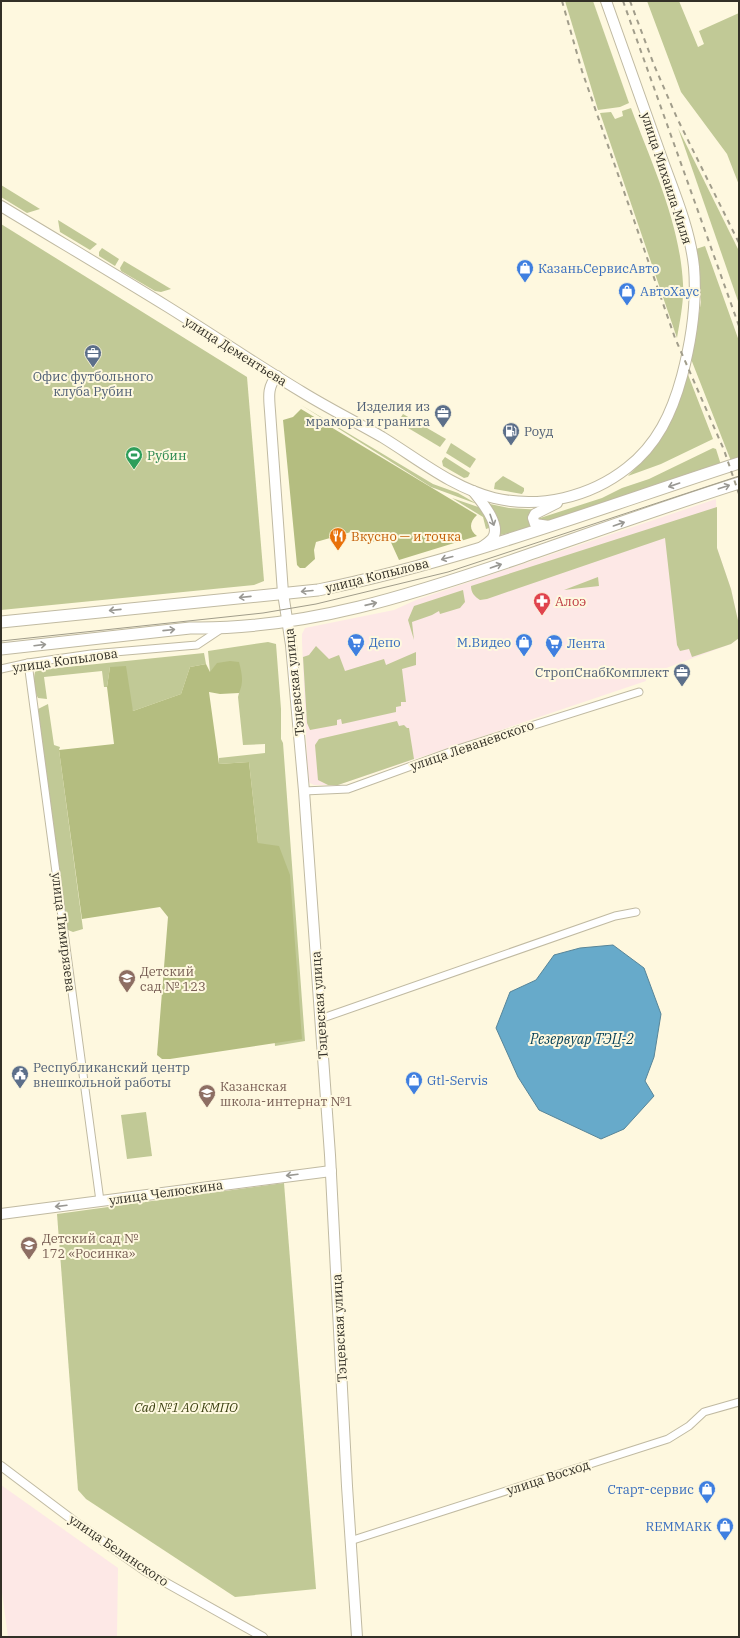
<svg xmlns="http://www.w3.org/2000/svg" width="740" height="1638" font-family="'IBM Plex Serif',serif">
  <rect width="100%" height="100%" fill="#fef8df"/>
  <g fill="#fde8e6">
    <path d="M716,499L717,548L731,589L739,625V638L731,644L645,676L646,681L338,785H314L308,782L302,642V634L305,628L394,610L416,600Z"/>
    <path d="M1,1485L118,1568L117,1637H8L1,1585Z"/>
  </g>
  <g fill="#c1c996">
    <path d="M565,1H593L629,103L620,107L598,110Z"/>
    <path d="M647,1H679L698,47L704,44L699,31L739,13V185L727,154L681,92Z"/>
    <path d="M631,108C652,164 680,223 683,284C684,302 680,320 677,338L600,113L611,112L615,119L623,116L622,111Z"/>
    <path d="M678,128L739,251V304Z"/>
    <path d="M1,185L40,209L27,213L1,197Z"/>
    <path d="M58,220L97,244L90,250L60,232Z"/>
    <path d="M1,224L247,377L264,581L254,585L1,610Z"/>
    <path d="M705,246L739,341V458L731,461L691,359L701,302L696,249Z"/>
    <path d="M102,248L119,259L115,266L99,256V252Z"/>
    <path d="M124,261L171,289L161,292L155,291L121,271L120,268Z"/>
    <path d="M687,372L713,439L661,464L628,476C660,443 678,418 687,372Z"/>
    <path d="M301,405L433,484L458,493L477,504L431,487Z"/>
    <path d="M403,414L446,439L440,447L398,422Z"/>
    <path d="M451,443L476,459L470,468L446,453Z"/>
    <path d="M713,448L716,449L721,465L543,524L537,519L602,498L622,488L649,479Z"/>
    <path d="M445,457L470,473L468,477L464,478L443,466L442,461Z"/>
    <path d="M503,476L524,488V491L522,494L494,489L495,483Z"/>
    <path d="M452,498L484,509L492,527L486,529L483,517Z"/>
    <path d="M485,503L509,508L542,510L529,519L531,528L496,536Z"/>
    <path d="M717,507V548L731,589L739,625V638L731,644L692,657L689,649L680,651L677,645L665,538L487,599L480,600C475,597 471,593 471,586Z"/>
    <path d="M598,577L599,586L564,590Z"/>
    <path d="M463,590L465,602L460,608L440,614L439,611L432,615L412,622L414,640L408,620L414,606Z"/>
    <path d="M268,642L276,644L281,709V739L283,743L305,1041L275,1046L260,847L258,843L249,762L219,764V758L265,753V744L243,745L238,697L239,693L210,672L208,651Z"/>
    <path d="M316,646L329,659L339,655L345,671L384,659L386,665L416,652V665L402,669L406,702H401V706L396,707V712L342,724L341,719L337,720V725L310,730L307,723L303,657L309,655Z"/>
    <path d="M204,653L206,664L190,667L181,694L133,711L110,667L107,687H104L102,671L44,677L47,699L38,698C34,691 33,679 35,672L38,670Z"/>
    <path d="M48,704L54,745L60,747L59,750L83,929L73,932L68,930L67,925L38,709Z"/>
    <path d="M397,721L399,726L404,725L407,728H409L414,759L338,785H328L318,780L315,745L319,739Z"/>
    <path d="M146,1112L152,1156L127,1159L121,1115Z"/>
    <path d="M284,1183L316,1589L235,1597L86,1499L78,1490L57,1214Z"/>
  </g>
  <g fill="#b4bd80">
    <path d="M301,409L477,515C469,522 469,530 477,536L399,560L389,538L371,542L358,530L316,542L314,550L315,559L305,568H300L297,565L283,420L293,417Z"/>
    <path d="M230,661L239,662C242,674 244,682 239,693L220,694L209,692L219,764L249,762L258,843L279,846L290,875L302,1039L170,1059H162L157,1055L168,917L160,907L82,919L59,750L114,744L107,687L110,667L126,666L133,711L181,694L190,667L206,664L210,672L217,663Z"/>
  </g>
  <path fill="#67aaca" stroke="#578599" d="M613,945L644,968L661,1014L654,1057L645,1081L654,1096L624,1129L601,1139L539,1110L518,1077L496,1028L510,992L536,980L554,955L580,948Z"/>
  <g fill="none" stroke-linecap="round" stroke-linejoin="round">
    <g stroke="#c0baa2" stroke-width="9">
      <g id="minor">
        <path d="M28,663L100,1201"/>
        <path d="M1,669L28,663L91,654L197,645L221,629"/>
        <path d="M304,791L348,789L461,748L639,692"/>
        <path d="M320,1019L615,916L636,912"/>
        <path d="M350,1541L668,1439L689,1426L704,1412L739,1402"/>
      </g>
    </g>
    <g stroke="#c0baa2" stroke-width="10">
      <path id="tertiary" d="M1,1466L74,1521L145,1571L263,1637"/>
    </g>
    <g stroke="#c0baa2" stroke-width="12">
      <g id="secondary">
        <path d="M1,206C57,240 113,273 168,307C213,335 257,365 302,392C328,408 356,422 382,437C418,459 453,488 494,498C540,509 590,497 627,468C657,445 672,413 682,376C691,342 697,303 694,267C690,229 674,192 661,156C643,104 624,53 606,1"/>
        <path d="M277,376C267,387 269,397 270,411L283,593L291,645L304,791L330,1155L347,1486L357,1637"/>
        <path d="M473,491C481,501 503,526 492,539C489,542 485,545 482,547"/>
        <path d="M549,526L535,524L533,518L535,514L557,503"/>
        <path d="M1,1214L331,1171"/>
      </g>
    </g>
    <g stroke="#c0baa2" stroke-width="13">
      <g id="primary">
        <path d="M1,622L318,590C462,561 600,508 739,463"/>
        <path d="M1,649L190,628C305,630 414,594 522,557C594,532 666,506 739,483"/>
      </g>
    </g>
    <use href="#minor" stroke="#fff" stroke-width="7"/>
    <use href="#tertiary" stroke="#fff" stroke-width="8"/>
    <use href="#secondary" stroke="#fff" stroke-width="10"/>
    <use href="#primary" stroke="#fff" stroke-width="11"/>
    <path stroke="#a19d8b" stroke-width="1" d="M1,641L263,613L316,604L448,572L739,476"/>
    <g stroke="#a19d8b" stroke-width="2" stroke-dasharray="5 5" stroke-linecap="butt">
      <path d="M562,1L582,71L675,338L724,450L739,494"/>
      <path d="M623,1L739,326"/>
      <path d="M630,1L654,65L677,118L739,243"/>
    </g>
  </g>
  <defs><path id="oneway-shaft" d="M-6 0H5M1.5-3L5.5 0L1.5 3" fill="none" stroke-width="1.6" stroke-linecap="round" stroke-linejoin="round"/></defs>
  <g stroke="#999893">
    <use href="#oneway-shaft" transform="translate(674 485) rotate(161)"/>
    <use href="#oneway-shaft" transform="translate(724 487) rotate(-18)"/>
    <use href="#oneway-shaft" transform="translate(492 520) rotate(71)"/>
    <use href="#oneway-shaft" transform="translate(619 524) rotate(-19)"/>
    <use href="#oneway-shaft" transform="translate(447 558) rotate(165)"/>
    <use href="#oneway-shaft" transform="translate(496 566) rotate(-19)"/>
    <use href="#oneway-shaft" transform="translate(307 591) rotate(175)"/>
    <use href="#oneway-shaft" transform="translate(245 597) rotate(174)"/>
    <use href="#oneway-shaft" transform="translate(371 604) rotate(-13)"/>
    <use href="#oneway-shaft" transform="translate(115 610) rotate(174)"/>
    <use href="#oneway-shaft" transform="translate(169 630) rotate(-6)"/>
    <use href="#oneway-shaft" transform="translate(40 645) rotate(-7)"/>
    <use href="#oneway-shaft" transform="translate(292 1175) rotate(173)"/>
    <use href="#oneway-shaft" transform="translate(61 1206) rotate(173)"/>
  </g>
  <defs>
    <g id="shop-pin" transform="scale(0.9)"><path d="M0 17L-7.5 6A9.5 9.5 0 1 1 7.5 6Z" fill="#3f7fe0" stroke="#fef8df"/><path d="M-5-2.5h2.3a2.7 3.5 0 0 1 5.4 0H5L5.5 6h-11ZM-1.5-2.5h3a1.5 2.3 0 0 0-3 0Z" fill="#fff"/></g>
    <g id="office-pin" transform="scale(0.9)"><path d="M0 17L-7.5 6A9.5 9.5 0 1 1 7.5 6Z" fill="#5c6f8a" stroke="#fef8df"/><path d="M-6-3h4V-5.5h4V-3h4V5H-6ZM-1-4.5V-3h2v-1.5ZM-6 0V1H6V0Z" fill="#fff"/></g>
    <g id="fuel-pin" transform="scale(0.9)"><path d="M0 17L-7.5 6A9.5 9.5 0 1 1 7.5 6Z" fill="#5c6f8a" stroke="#fef8df"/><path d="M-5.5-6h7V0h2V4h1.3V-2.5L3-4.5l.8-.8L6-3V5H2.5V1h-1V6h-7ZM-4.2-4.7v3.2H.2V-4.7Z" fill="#fff"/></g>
    <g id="stadium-pin" transform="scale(0.9)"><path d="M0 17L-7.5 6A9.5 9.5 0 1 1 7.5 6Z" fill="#2e9e5b" stroke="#fef8df"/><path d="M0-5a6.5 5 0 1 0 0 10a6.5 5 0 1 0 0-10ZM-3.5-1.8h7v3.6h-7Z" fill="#fff"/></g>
    <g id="restaurant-pin" transform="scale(0.9)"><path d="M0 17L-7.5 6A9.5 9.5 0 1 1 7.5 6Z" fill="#e8710a" stroke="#fef8df"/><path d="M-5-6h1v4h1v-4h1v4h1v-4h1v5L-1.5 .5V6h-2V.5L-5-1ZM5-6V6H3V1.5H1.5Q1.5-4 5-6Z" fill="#fff"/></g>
    <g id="pharmacy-pin" transform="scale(0.9)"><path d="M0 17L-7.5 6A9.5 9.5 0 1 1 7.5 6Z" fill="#e0444e" stroke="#fef8df"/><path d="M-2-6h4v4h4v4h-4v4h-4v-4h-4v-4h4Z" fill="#fff"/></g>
    <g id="supermarket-pin" transform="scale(0.9)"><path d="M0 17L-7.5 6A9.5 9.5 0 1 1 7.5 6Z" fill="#3f7fe0" stroke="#fef8df"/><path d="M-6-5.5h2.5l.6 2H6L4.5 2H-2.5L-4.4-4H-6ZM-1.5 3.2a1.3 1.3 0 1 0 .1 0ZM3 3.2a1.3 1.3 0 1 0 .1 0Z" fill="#fff"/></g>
    <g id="school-pin" transform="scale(0.9)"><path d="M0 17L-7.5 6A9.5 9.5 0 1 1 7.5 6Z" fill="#8d6e63" stroke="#fef8df"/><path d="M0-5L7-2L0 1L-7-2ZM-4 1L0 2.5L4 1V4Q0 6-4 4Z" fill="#fff"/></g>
    <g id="civic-pin" transform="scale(0.9)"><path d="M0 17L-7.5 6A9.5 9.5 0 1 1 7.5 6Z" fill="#5c6f8a" stroke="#fef8df"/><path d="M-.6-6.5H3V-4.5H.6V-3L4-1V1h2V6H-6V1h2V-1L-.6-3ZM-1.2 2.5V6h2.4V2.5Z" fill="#fff"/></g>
  </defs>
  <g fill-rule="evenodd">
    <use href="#shop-pin" x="525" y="268"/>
    <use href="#shop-pin" x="627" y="291"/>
    <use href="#office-pin" x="93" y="353"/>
    <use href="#office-pin" x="443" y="413"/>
    <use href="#fuel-pin" x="511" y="431"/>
    <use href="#stadium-pin" x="134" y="455"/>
    <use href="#restaurant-pin" x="338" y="536"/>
    <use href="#pharmacy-pin" x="542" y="601"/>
    <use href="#supermarket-pin" x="356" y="642"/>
    <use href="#shop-pin" x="524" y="642"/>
    <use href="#supermarket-pin" x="554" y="643"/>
    <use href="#office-pin" x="682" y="672"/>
    <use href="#school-pin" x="127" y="978"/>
    <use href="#civic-pin" x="20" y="1074"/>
    <use href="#shop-pin" x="414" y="1080"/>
    <use href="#school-pin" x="207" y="1093"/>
    <use href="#school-pin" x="29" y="1245"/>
    <use href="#shop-pin" x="707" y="1489"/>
    <use href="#shop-pin" x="725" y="1526"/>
  </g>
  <g text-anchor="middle" stroke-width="4" stroke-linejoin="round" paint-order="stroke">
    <g font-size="13" fill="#333027" stroke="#fef8df">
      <text transform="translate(667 178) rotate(72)" y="5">улица Михаила Миля</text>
      <text transform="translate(236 351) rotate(32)" y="5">улица Дементьева</text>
      <text transform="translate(377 575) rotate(-14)" y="5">улица Копылова</text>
      <text transform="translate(65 660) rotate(-8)" y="5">улица Копылова</text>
      <text transform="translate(294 682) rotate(-96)" y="5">Тэцевская улица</text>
      <text transform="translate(472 745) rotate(-19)" y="5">улица Леваневского</text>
      <text transform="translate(64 932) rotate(83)" y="5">улица Тимирязева</text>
      <text transform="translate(319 1005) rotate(-94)" y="5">Тэцевская улица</text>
      <text transform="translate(166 1192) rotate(-8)" y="5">улица Челюскина</text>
      <text transform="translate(339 1328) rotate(-93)" y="5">Тэцевская улица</text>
      <text transform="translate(548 1477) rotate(-18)" y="5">улица Восход</text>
      <text transform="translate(119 1550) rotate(34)" y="5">улица Белинского</text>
    </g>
    <g font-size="13" fill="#366cbe" stroke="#fef8df" text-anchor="start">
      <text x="538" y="273">КазаньСервисАвто</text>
      <text x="640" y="296">АвтоХаус</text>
      <text x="369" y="647">Депо</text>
      <text x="511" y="647" text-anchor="end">М.Видео</text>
      <text x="567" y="648">Лента</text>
      <text x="427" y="1085">Gtl-Servis</text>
      <text x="694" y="1494" text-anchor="end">Старт-сервис</text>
      <text x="712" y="1531" text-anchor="end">REMMARK</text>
    </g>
    <g font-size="13" fill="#4e5e75" stroke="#fef8df" text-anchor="end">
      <text x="93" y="381" text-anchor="middle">Офис футбольного<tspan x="93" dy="15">клуба Рубин</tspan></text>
      <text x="430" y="411">Изделия из<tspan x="430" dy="15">мрамора и гранита</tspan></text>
      <text x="524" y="436" text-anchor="start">Роуд</text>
      <text x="669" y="677">СтропСнабКомплект</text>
      <text x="33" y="1072" text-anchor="start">Республиканский центр<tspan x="33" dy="15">внешкольной работы</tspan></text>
    </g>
    <g font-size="13" fill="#27864d" stroke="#fef8df" text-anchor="start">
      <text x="147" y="460">Рубин</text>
    </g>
    <g font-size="13" fill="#c56008" stroke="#fef8df" text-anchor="start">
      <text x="351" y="541">Вкусно — и точка</text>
    </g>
    <g font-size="13" fill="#be3a42" stroke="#fef8df" text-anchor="start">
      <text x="555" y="606">Алоэ</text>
    </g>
    <g font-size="13" fill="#785e54" stroke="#fef8df" text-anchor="start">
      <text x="140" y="976">Детский<tspan x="140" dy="15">сад № 123</tspan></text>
      <text x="220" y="1091">Казанская<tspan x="220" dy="15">школа-интернат №1</tspan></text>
      <text x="42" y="1243">Детский сад №<tspan x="42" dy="15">172 «Росинка»</tspan></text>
    </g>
    <g font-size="13" font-style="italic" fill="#393e0f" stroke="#fef8df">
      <text x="186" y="1412">Сад №1 АО КМПО</text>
    </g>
    <g font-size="14" font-style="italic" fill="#074259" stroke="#fef8df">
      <text x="582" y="1044">Резервуар ТЭЦ-2</text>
    </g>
  </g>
  <rect width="740" height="1638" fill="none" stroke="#333027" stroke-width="4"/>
</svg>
